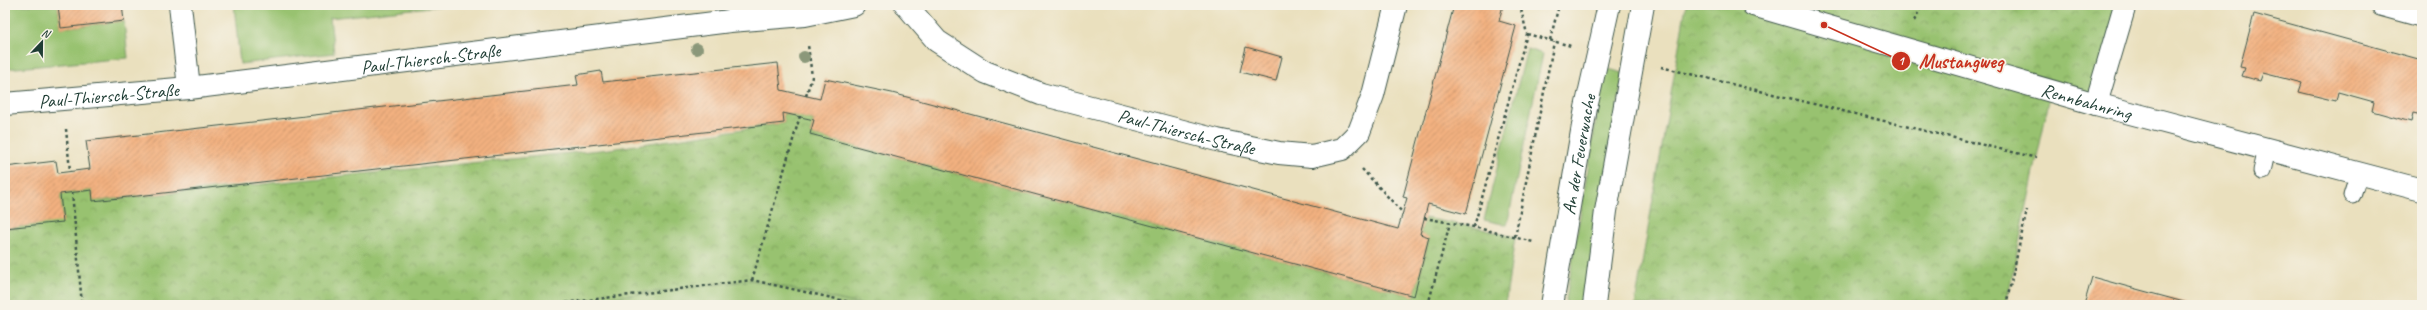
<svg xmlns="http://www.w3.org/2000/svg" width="2427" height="310" font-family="Caveat,sans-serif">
  <defs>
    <pattern id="park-crowns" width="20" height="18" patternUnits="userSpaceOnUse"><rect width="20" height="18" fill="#98c26f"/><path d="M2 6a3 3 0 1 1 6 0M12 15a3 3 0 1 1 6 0" fill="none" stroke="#7b9f5c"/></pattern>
    <pattern id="building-hatch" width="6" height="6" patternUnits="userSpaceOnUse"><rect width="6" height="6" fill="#f3b180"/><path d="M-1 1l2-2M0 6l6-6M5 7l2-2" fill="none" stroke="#c4916a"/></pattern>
  </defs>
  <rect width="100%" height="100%" fill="#f7f3e8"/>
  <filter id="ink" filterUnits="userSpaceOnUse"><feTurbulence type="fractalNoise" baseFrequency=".025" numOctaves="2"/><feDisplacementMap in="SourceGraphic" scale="8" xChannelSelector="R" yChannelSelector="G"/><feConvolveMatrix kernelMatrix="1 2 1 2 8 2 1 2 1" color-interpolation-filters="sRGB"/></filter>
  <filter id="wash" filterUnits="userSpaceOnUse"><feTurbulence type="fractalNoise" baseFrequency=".012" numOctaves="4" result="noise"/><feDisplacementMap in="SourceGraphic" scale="16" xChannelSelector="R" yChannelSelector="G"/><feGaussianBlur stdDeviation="0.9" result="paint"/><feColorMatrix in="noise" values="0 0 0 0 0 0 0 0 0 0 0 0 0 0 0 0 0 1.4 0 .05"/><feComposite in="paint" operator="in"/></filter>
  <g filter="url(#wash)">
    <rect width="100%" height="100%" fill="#eae0be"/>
    <g fill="#98c26f" stroke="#5c8052">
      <path d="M5,5H68L58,7L61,28L124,21L128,58L5,69Z"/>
      <path d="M234,5H449L330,18L334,53L240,64Z"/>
      <path d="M1527,49L1543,54L1507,225L1484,220Z"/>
      <path d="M1605,68L1623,73L1585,305H1565Z"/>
      <path d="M752,280L863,305H548Z"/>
    </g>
    <g fill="url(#park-crowns)" stroke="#5c8052">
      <path d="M1686,5H2125L2096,104L2051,91L2006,305H1635Z"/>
      <path d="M783,113L814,120L810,134L1414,296L1429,238L1420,234L1424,218L1474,227L1515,237L1505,305H863L752,280L548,305H5V229L63,221L60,194L92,190L94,201L610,149L784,123Z"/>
    </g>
    <g id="blocks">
      <g fill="url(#building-hatch)">
        <path d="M68,5H122L124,21L61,28L58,6Z"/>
        <path d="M1446,5H1503L1499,21L1516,26L1466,214L1428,204L1420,234L1429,237L1414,296L810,134L814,120L783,113L784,123L93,201L92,190L60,194L63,222L5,228V167L56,161L58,173L90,169L86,141L578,85L576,75L601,71L603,82L778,63L781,90L820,99L825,79L892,93L1398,229L1407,198L1403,197L1453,9L1445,7Z"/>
        <path d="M2254,14L2422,60V115L2413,113L2411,122L2372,111L2374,102L2338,92L2336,101L2299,92L2302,83L2263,73L2260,81L2242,76L2245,68L2240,67Z"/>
        <path d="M1246,47L1282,57L1276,81L1240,72Z"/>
        <path d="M2092,277L2195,305H2084Z"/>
      </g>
    </g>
  </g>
  <g filter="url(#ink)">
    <use href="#blocks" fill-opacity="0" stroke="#3d5549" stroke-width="1"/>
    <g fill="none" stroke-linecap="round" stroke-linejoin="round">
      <g stroke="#3d5549" stroke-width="19">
        <g id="lane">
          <path d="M2262,171L2267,149"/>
          <path d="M2352,195L2359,173"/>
        </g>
      </g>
      <g stroke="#3d5549" stroke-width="24">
        <g id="street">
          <path d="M180,5L189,88"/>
          <path id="s1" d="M906,5L937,41L985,72L1041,94L1217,140L1279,153L1312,156L1342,149L1359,132L1373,95L1396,5"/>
          <path id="s2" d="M1753,5L2096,104L2422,190"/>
          <path d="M2382,5L2422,16"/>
          <path id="s3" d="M5,104L189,88L730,21L805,15L854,5"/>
          <path d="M2096,104L2125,5"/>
        </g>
      </g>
      <g stroke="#3d5549" stroke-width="24">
        <g id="secondary">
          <path id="s4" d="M1552,305L1586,108L1609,5"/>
          <path d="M1594,305L1606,211L1643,5"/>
        </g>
      </g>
      <g stroke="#3d5549" stroke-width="2.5" stroke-dasharray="3 3" stroke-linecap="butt">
        <path d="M1914,21L1922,5"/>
        <path d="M1527,34L1571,46"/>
        <path d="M1550,40L1559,5"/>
        <path d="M1661,67L2037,158"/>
        <path d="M806,96L812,77L808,45"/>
        <path d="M66,129L70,171"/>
        <path d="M1362,169L1403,213"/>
        <path d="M72,192L82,305"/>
        <path d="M1424,218L1474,227L1533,242"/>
        <path d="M1474,227L1527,34L1520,5"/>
        <path d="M1515,237L1554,42"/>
        <path d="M752,280L800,116"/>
        <path d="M548,305L752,280L863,305"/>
        <path d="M1428,305L1450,223"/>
        <path d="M2006,305L2027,210"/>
      </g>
      <use href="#lane" stroke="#fff" stroke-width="17"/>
      <use href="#street" stroke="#fff" stroke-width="22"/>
      <use href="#secondary" stroke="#fff" stroke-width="22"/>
    </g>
    <g fill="#8b987a">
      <circle cx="697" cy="49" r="6"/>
      <circle cx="804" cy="57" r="6"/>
    </g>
  </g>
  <g text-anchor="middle" stroke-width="3.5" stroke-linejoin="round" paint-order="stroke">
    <g font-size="19" fill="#1f3d34" stroke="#f7f3e8">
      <text dy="7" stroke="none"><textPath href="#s3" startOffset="428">Paul-Thiersch-Straße</textPath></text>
      <text dy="7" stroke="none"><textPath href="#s3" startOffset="104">Paul-Thiersch-Straße</textPath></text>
      <text dy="7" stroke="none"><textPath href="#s2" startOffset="347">Rennbahnring</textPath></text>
      <text dy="7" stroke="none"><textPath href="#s1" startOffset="315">Paul-Thiersch-Straße</textPath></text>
      <text dy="7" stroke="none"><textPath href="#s4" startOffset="153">An der Feuerwache</textPath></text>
    </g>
  </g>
  <path fill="none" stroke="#c8321e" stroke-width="1.5" d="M1824 25L1901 61"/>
  <g fill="#c8321e" stroke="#f7f3e8" stroke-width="1.5">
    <circle cx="1824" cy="25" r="4"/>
    <circle cx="1901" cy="61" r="10"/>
  </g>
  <g font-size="12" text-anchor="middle" font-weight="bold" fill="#fff">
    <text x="1901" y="65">1</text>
  </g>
  <g font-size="20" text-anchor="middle" font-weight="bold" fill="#c8321e" stroke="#f7f3e8" stroke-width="3.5" stroke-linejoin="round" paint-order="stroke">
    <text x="1961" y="68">Mustangweg</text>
  </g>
  <rect width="2427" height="310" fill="none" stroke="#f7f3e8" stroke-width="20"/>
  <g transform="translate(42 42) rotate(22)" stroke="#f7f3e8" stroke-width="3" paint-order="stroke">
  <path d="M0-3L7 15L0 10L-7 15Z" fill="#1f3d34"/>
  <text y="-6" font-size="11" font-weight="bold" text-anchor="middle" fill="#1f3d34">N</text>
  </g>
</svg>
